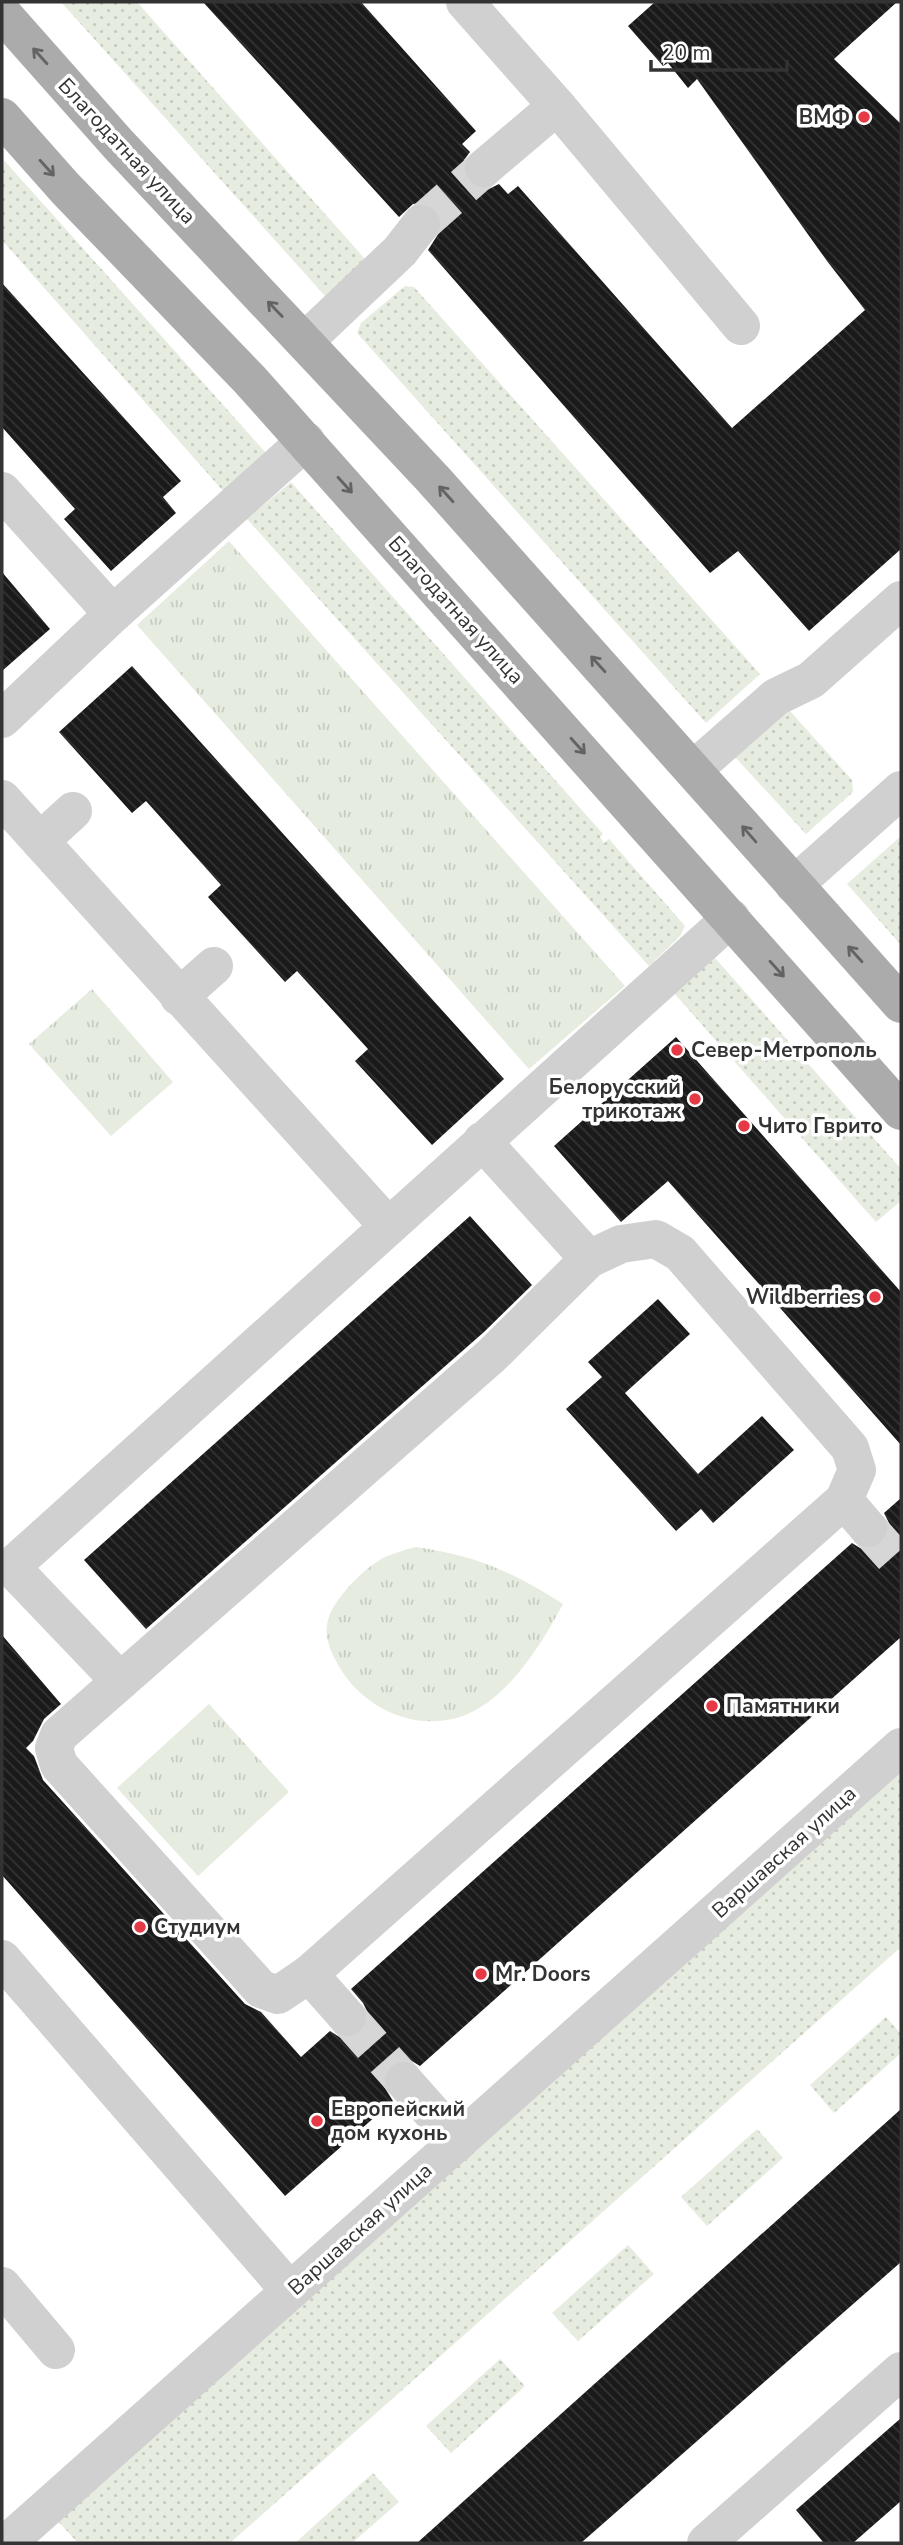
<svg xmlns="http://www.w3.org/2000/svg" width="903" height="2545" font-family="'Nunito Sans',sans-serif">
  <defs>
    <pattern id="grass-dots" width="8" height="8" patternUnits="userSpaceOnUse" patternTransform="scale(1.75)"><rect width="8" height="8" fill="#e6ecdf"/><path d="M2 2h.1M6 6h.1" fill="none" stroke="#c6cbc0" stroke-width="1.8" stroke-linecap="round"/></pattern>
    <pattern id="park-tufts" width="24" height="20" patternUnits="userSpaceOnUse" patternTransform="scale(1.75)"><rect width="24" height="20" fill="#e6ecdf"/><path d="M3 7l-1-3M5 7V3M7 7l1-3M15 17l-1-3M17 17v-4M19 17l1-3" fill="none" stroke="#c6cbc0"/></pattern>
    <pattern id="building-back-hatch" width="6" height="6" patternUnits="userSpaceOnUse" patternTransform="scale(1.75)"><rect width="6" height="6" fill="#1a1a1a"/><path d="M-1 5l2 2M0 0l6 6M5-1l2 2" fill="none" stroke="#333"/></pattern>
  </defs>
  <rect width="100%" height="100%" fill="#fff"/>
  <g fill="url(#grass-dots)">
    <path d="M61,2H137L365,259L326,297Z"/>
    <path d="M2,158L267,454L224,492L2,240Z"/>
    <path d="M405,286L414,287L760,674L706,723L357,333L361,323Z"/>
    <path d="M291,482L603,834L600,837L604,843L609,839L685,926L680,936L649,966L247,519Z"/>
    <path d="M789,710L852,780L853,792L806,834L735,757Z"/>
    <path d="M901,836V945L847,884Z"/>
    <path d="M715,958L901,1169V1201L876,1222L674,993Z"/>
    <path d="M901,1771V1947L230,2543H78L57,2520Z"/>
    <path d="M886,2017L901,2034V2053L834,2113L810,2085Z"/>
    <path d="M757,2129L783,2158L707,2226L681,2197Z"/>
    <path d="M628,2245L654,2274L578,2341L552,2313Z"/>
    <path d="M500,2359L525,2386L451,2453L426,2426Z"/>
    <path d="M373,2473L399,2502L352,2543H295Z"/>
  </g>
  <g fill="url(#park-tufts)">
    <path d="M229,541L625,986L529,1069L137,625Z"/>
    <path d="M92,989L173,1082L111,1136L29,1044Z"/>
    <path d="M415,1547C475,1555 513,1572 563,1604C541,1645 505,1705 456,1718C408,1731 358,1704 336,1661C329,1648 324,1634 328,1620C334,1598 365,1567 385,1557C394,1553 405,1550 415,1547Z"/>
    <path d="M209,1704L289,1792L198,1876L117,1788Z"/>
  </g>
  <g fill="url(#building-back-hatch)">
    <path d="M203,2H361L476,131L462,144L470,152L464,160L462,171L468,183L476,188L487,190L499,184L508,194L518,186L732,428L865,310L827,261L697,79L688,88L668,63L663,66L628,26L655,2H897L834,59L901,124V549L809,631L738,551L710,573L428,250L442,228L441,216L435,207L425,203L413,204L399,217Z"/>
    <path d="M2,283L181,481L163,497L176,513L111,571L64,519L75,509L2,427Z"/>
    <path d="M2,572L50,629L2,671Z"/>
    <path d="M132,666L504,1079L432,1145L355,1061L368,1049L297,971L285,982L208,897L221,885L146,801L132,813L59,732Z"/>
    <path d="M676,1037L901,1292V1445L668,1181L621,1222L554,1146Z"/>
    <path d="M470,1216L532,1285L484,1332L146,1629L84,1560Z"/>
    <path d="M658,1299L690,1334L625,1393L698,1474L762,1416L794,1450L713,1523L701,1509L676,1531L566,1409L602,1377L588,1362Z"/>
    <path d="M901,1498V1637L420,2066L410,2060H400L389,2065L384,2073L383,2085L393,2101L285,2196L2,1875V1635L61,1704L44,1719L33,1741L26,1748L34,1756L43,1780L245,2004L261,2012L301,2057L330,2031L341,2038H352L361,2034L367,2025L368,2013L363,2003L351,1989L852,1543L860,1548L871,1550L883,1544L889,1535L890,1525L884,1513Z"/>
    <path d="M901,2109V2262L581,2543H417Z"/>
    <path d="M901,2418V2501L853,2543H824L796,2510Z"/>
  </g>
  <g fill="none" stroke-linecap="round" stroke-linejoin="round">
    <g stroke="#d6d6d6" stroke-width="38" stroke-dasharray="38 19" stroke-linecap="butt">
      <path d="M421,224L484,168"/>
      <path d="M868,1528L901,1565"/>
      <path d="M347,2017L404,2081"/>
    </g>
    <g stroke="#d0d0d0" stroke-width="38">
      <path d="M465,2L557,106"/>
      <path d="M484,168L557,106L741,326"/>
      <path d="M305,341L400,251L421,224"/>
      <path d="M2,491L113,614"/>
      <path d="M2,719L113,614L306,441"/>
      <path d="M693,770L776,697L811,680L901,600"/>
      <path d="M2,799L388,1226"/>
      <path d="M40,841L73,811"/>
      <path d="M794,885L901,790"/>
      <path d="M179,997L214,966"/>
      <path d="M482,1141L589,1259L491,1356L59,1735L54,1748L59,1765L261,1989L278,1995L309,1974L844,1500L857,1470L850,1448L680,1253L656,1239L621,1244L589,1259"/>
      <path d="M844,1500L868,1528"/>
      <path d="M120,1681L11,1567L731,918"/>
      <path d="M2,1959L290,2291"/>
      <path d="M309,1974L347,2017"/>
      <path d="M404,2081L458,2142"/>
      <path d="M2,2286L56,2350"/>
      <path d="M7,2543L901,1747"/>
      <path d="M706,2543L901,2371"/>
    </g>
    <g stroke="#ababab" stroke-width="38">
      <path d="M2,13L118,144L433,479L901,1004"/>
      <path d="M2,117L65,188L250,380L901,1111"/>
    </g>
  </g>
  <defs><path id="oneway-shaft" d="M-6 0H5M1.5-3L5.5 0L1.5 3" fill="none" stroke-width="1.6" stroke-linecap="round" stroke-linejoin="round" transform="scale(1.75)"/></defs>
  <g stroke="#636363">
    <use href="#oneway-shaft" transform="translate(40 56) rotate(-132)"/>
    <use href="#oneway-shaft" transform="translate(47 168) rotate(48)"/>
    <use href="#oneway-shaft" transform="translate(275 309) rotate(-134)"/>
    <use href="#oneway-shaft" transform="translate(345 485) rotate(48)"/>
    <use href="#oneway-shaft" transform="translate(446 494) rotate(-132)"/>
    <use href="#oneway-shaft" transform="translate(598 664) rotate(-132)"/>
    <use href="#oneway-shaft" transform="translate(578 746) rotate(48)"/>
    <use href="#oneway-shaft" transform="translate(749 834) rotate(-131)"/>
    <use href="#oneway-shaft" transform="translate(855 954) rotate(-132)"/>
    <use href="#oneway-shaft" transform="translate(777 969) rotate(48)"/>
  </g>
  <g fill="#e63946" stroke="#fff" stroke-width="2.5">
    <circle cx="864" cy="117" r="7"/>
    <circle cx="677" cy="1050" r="7"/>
    <circle cx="695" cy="1099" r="7"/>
    <circle cx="744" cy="1126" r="7"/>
    <circle cx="875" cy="1297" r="7"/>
    <circle cx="712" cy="1706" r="7"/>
    <circle cx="140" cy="1927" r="7"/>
    <circle cx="481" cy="1974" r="7"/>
    <circle cx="317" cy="2121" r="7"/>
  </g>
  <g text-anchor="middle" stroke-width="7" stroke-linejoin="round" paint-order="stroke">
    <g font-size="21" font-weight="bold" fill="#333" stroke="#fff" text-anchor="start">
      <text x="850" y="124" text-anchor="end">ВМФ</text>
      <text x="691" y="1057">Север-Метрополь</text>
      <text x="681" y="1094" text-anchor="end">Белорусский<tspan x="681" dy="24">трикотаж</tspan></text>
      <text x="758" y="1133">Чито Гврито</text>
      <text x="861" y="1304" text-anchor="end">Wildberries</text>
      <text x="726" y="1713">Памятники</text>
      <text x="154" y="1934">Студиум</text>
      <text x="495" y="1981">Mr. Doors</text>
      <text x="331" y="2116">Европейский<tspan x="331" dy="24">дом кухонь</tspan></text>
    </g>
    <g font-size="21" fill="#333" stroke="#fff">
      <text transform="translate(127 151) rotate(47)" y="7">Благодатная улица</text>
      <text transform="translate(456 610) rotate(48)" y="7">Благодатная улица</text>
      <text transform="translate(784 1852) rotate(-42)" y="7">Варшавская улица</text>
      <text transform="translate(360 2229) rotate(-42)" y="7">Варшавская улица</text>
    </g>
  </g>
  <rect width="903" height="2545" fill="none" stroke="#333333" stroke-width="7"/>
  <path d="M651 60v10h136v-10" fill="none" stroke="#333333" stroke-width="3.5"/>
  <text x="662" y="60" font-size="21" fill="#333333" stroke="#ffffff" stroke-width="5" paint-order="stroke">20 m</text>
</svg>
